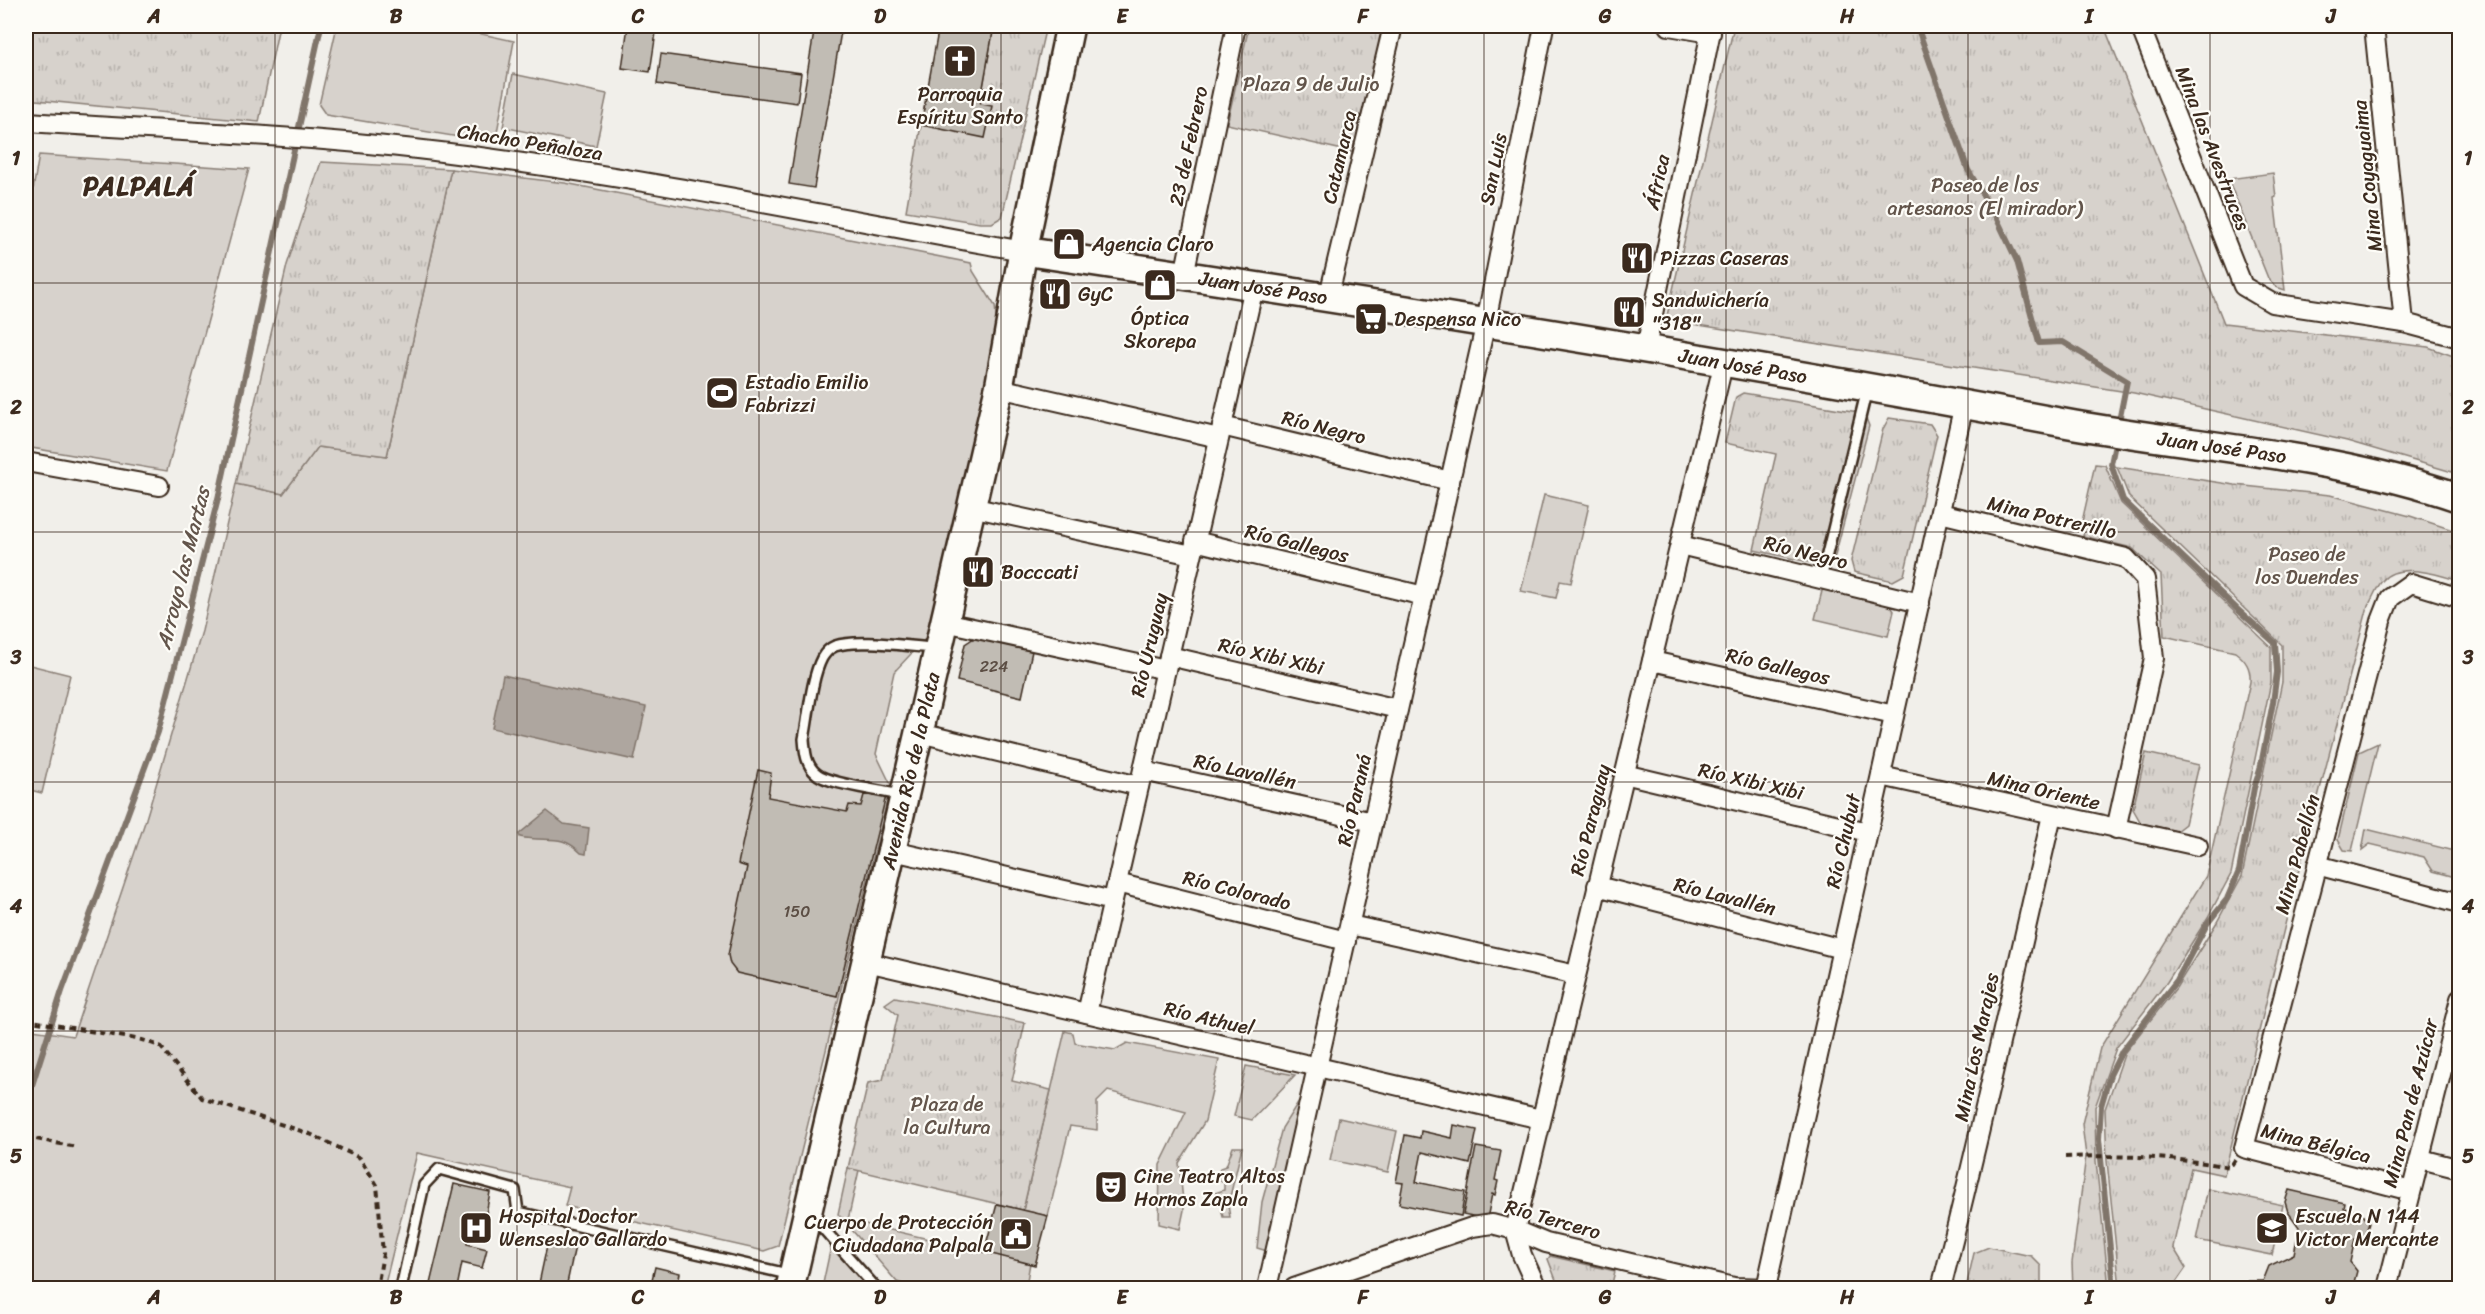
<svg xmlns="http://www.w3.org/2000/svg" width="2485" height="1314" font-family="Sriracha,sans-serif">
  <defs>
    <pattern id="park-tufts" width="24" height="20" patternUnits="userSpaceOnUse" patternTransform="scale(1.5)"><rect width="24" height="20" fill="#d7d2cc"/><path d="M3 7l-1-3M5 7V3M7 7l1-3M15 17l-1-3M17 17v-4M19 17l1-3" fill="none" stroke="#b9b4af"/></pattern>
  </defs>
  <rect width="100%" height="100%" fill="#f1efea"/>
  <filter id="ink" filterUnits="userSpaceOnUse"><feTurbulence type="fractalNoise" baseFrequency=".0167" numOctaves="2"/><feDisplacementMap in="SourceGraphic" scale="12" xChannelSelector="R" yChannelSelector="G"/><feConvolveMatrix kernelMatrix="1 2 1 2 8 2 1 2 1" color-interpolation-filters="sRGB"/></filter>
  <g filter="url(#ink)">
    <g fill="#d7d2cc" stroke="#897e75" stroke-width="1.5">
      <path d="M337,26H445L514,41L495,143L326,115L319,105Z"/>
      <path d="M513,74L607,94L596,146L503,127Z"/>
      <path d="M39,155L249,169L167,471L26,447V230Z"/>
      <path d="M451,169L565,183L971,263L973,271L995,306L998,336L926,638L894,672L876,754L891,785L778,1246L764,1251L565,1206L570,1187L417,1153L384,1288H26V1029L73,1036L145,822L202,631L236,484L283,494L318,447L387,456Z"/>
      <path d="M2273,173L2276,197L2274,198L2285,290L2276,287L2268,278L2228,179Z"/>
      <path d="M1544,495L1589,505L1571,583L1560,581L1556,598L1521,591Z"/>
      <path d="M1823,587L1888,602L1894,611L1888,636L1815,619Z"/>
      <path d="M26,664L70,675L42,793L26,789Z"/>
      <path d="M2378,743L2352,851L2344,850L2338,840L2359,752Z"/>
      <path d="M2366,829L2459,852V878L2433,871L2424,857L2370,844L2362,850Z"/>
      <path d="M1065,1031L1073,1033L1075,1043L1115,1050L1127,1043L1219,1060L1205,1121L1179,1163L1184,1210L1180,1229L1159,1224L1160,1165L1186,1112L1108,1091L1097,1102V1130L1070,1126L1048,1216L1023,1210Z"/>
      <path d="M1246,1066L1295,1075L1252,1120L1234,1116Z"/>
      <path d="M1307,1088L1267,1251L1257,1248L1262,1202L1282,1128Z"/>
      <path d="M1339,1118L1397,1131L1388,1172L1330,1160Z"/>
      <path d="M1233,1147H1242L1228,1205L1230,1217H1223L1220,1204H1215V1193L1224,1190V1181H1217L1220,1168L1226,1166Z"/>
      <path d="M848,1168L859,1170L848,1220L1030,1263L1026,1286L1019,1288H916L897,1282L838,1214Z"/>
      <path d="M2208,1189L2283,1205L2272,1255L2197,1240Z"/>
      <path d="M831,1246L865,1284L864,1288H822Z"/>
    </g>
    <g fill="url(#park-tufts)" stroke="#897e75" stroke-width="1.5">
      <path d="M26,26H279L259,122L26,99Z"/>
      <path d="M994,26H1046L1002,217L992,223H980L906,211L921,125L984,137L980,104Z"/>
      <path d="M1249,26H1385L1356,153L1227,124Z"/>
      <path d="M1734,26H2104L2224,323L2428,347L2459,358V474L2347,441L2134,393L1666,320Z"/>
      <path d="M321,162L451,169L387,456L318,447L283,494L236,484L287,265Z"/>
      <path d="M1743,393L1864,413L1869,426L1835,556L1826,566L1754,550L1776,454L1725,443L1736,397Z"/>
      <path d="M1889,418L1930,424L1937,435L1904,575L1893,581L1854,572L1851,561L1883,429Z"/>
      <path d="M2095,464L2105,465L2121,503L2271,647V682L2231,874L2208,917L2167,982L2116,1048L2095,1107L2096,1161L2109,1288H2073L2072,1263L2086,1156L2082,1124L2100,1048L2206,876L2250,682C2251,668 2246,660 2235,652L2164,636L2161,575L2132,548L2083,536L2086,523L2082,522Z"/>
      <path d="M2117,467L2235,485L2330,495L2410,516L2459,532V581C2440,575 2398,561 2382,581C2376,588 2373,598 2368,606L2291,900L2224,1175L2191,1168L2173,1247L2186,1268L2172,1288H2120L2107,1161L2105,1109L2125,1052L2176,988L2217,922L2242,876L2282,682V645L2129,497Z"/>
      <path d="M2146,753L2199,765L2185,824L2176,831L2141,823L2133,809Z"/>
      <path d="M895,997L1025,1023L1012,1081L1051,1090L1023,1210L848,1168L868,1083L883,1080L898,1015L885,1004Z"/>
      <path d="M1989,1247L2031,1256L2041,1266V1288H1966L1974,1253Z"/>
      <path d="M1550,1256L1615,1271L1611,1288H1559L1548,1259Z"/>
    </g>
    <g fill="#aea69f" stroke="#80746b" stroke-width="1.5">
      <path d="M503,675L646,707L634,760L492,728Z"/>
      <path d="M547,811L564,824L589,828L586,854L581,853C561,832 546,843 520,837L519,834Z"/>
    </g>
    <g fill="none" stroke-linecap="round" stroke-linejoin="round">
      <g stroke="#80746b" stroke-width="6">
        <path d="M1917,26L1968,170L1996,217L2017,261L2039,343L2063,342L2127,381L2118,426"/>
        <path d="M26,1104L62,991L158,732L218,499L321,26"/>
        <path d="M2114,1288L2099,1139L2101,1106L2110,1075L2122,1051L2177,980L2207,924L2227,899L2239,871L2254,788L2260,770L2273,702L2277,672L2275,643L2237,609L2123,500L2111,464L2116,439"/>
      </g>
    </g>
    <g fill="#c1bcb4" stroke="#3b2a1e" stroke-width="1.5">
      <path d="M628,26H657L650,72L622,68Z"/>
      <path d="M815,26H842L814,188L789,184Z"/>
      <path d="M939,26H994L980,104L992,106L985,138L921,125Z"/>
      <path d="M661,54L801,73L797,103L657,84Z"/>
      <path d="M974,638L1032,651L1022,697L957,681L965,644Z"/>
      <path d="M758,770L771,773L768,797L847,812L849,805L861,806L864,795L886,796L837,996L737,973L730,964L728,955L747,867L738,864Z"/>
      <path d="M1454,1125L1477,1130L1470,1164L1422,1152L1416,1182L1465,1192L1461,1216L1399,1204L1403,1183L1396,1182L1405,1135L1420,1138L1421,1131L1452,1138Z"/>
      <path d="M1476,1147L1501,1151L1495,1180L1498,1181L1495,1195L1492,1194L1487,1219L1463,1214Z"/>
      <path d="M454,1184L490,1192L484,1225L472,1222L467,1244L487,1249L482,1268L462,1263L457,1288H429Z"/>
      <path d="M2289,1190L2345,1203L2344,1208L2362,1213L2369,1223L2364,1238L2355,1239L2350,1262L2357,1271L2353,1286L2344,1288H2238L2240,1281H2263L2269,1266L2294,1254L2299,1227L2288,1212L2285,1202Z"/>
      <path d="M997,1204L1048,1216L1035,1265L984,1252Z"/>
      <path d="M548,1241L575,1246L566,1288H538Z"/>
      <path d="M655,1267L680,1273L677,1288H650Z"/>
    </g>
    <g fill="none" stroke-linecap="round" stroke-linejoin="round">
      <g stroke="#3b2a1e" stroke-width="14">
        <g id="lane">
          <path d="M1821,579L1867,389"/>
          <path d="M901,795C883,791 829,784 817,774C806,766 805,752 804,739C809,715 811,679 822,658C825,653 830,648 835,646C858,638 911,647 936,648"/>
          <path d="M812,1216L876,1288"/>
          <path d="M401,1288L424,1185L439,1169L515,1190L518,1212L792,1275"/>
        </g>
      </g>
      <g stroke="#3b2a1e" stroke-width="22">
        <g id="street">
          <path d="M1669,26L1711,33"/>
          <path d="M2140,26L2243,286L2272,303L2404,323L2460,338"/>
          <path d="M2374,26L2404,323"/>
          <path d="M26,122C167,131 309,135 449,153C642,177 832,217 1023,251"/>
          <path d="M1184,275L1236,26"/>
          <path d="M1328,299L1393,26"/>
          <path d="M1646,348L1712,26"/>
          <path d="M999,388L1219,438"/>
          <path d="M1222,426L1450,481"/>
          <path d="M26,462L159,486"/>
          <path d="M971,507L1192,555"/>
          <path d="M1940,513L2126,558L2145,579L2154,658L2116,829"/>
          <path d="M1195,541L1424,596"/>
          <path d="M1680,545L1920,603"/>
          <path d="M945,622L1166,670"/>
          <path d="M1169,656L1398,709"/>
          <path d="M1652,661L1894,715"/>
          <path d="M920,733L1139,786"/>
          <path d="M1143,771L1373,822"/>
          <path d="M1624,774L1868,832"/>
          <path d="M1881,776L2198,846"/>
          <path d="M893,851L1113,901"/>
          <path d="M2317,865L2460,903"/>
          <path d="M1117,883L1346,941"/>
          <path d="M1597,886L1842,949"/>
          <path d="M1350,925L1576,975"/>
          <path d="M867,962L1541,1119"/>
          <path d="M1087,1013L1254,287"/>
          <path d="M2421,1159L2460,1169"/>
          <path d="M2411,1191L2244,1148L2381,621L2390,598L2411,583L2460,598"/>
          <path d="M1267,1288L1486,322L1544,26"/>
          <path d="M1294,1288L1472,1227L1492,1224L1515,1230L1546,1243L1677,1274L1734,1287L1770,1288"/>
          <path d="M1537,1288L1522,1255L1515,1230L1724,361"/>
          <path d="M1766,1288L1964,404"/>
          <path d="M1941,1288C1982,1131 2015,973 2052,815"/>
          <path d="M2387,1288L2460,999"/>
        </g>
      </g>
      <g stroke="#3b2a1e" stroke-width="32">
        <g id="secondary">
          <path id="s1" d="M1023,251C1371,303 1718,358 2064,423C2195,447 2334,454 2460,498"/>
          <path id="s2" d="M790,1288L999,388L1023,251L1070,26"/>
        </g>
      </g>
      <g stroke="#3b2a1e" stroke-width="4" stroke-dasharray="6 4.5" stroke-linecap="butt">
        <path d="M26,1020L142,1040L160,1046L202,1098L310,1134L360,1158L377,1185L383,1254L377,1288"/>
        <path d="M26,1137L76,1147"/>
        <path d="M2065,1157C2123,1155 2172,1157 2230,1167L2235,1160"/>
      </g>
      <use href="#lane" stroke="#fdfcf7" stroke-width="9"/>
      <use href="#street" stroke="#fdfcf7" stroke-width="18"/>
      <use href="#secondary" stroke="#fdfcf7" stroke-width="27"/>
    </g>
  </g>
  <path fill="none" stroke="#3b2a1e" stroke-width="1.5" stroke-opacity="0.55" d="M275,26V1288M517,26V1288M759,26V1288M1001,26V1288M1242,26V1288M1484,26V1288M1726,26V1288M1968,26V1288M2210,26V1288M26,283H2460M26,532H2460M26,782H2460M26,1031H2460"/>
  <defs>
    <g id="church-square" transform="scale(1.725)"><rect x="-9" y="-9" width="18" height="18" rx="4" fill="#3b2a1e" stroke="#fdfcf7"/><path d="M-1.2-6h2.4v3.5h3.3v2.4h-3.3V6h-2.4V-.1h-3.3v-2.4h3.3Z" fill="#fff"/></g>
    <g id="shop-square" transform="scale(1.725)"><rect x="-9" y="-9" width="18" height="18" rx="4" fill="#3b2a1e" stroke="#fdfcf7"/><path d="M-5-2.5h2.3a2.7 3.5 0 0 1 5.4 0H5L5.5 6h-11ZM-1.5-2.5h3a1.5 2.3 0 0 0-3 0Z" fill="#fff"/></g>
    <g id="restaurant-square" transform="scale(1.725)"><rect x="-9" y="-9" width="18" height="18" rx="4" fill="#3b2a1e" stroke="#fdfcf7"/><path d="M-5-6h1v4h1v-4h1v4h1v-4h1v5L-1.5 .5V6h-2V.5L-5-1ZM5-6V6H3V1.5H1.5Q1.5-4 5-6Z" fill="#fff"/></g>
    <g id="supermarket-square" transform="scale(1.725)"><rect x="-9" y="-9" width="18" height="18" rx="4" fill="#3b2a1e" stroke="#fdfcf7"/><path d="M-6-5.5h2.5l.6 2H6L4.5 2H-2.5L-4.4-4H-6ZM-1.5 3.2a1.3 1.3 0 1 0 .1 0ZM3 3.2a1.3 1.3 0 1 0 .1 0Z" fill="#fff"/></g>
    <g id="stadium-square" transform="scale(1.725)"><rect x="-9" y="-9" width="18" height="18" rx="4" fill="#3b2a1e" stroke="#fdfcf7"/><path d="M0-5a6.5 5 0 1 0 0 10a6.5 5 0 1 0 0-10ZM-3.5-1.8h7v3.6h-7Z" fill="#fff"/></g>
    <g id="theatre-square" transform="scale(1.725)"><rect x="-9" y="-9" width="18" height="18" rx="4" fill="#3b2a1e" stroke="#fdfcf7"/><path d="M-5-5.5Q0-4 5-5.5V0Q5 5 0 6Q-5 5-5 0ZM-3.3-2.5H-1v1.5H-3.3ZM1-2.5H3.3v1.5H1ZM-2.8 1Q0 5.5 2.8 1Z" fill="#fff"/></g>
    <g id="hospital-square" transform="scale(1.725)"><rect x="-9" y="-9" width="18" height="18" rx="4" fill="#3b2a1e" stroke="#fdfcf7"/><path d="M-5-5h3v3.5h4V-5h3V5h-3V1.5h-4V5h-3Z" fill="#fff"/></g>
    <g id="school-square" transform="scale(1.725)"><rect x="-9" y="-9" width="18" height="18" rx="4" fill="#3b2a1e" stroke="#fdfcf7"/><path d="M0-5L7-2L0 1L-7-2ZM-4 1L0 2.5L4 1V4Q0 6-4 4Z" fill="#fff"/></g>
    <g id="civic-square" transform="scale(1.725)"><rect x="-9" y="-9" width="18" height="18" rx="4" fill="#3b2a1e" stroke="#fdfcf7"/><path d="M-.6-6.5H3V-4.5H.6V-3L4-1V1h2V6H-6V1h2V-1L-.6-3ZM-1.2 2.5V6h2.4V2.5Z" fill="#fff"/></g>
  </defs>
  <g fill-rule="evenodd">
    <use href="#church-square" x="960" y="61"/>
    <use href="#shop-square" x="1069" y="244"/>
    <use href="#restaurant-square" x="1637" y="258"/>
    <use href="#shop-square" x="1160" y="285"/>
    <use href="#restaurant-square" x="1055" y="294"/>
    <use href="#restaurant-square" x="1629" y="312"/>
    <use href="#supermarket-square" x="1371" y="319"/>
    <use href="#stadium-square" x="722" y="393"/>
    <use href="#restaurant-square" x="978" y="572"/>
    <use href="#theatre-square" x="1111" y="1187"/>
    <use href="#hospital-square" x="476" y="1228"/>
    <use href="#school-square" x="2272" y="1228"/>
    <use href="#civic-square" x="1016" y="1234"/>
  </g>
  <g text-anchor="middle" stroke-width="4.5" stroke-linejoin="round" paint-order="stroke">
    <g font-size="16" fill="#5c4e44">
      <text x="994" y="672">224</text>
      <text x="797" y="917">150</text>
    </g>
    <g font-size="20" fill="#62544a" stroke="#fdfcf7">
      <text x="1311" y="91">Plaza 9 de Julio</text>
      <text x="1985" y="192">Paseo de los<tspan x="1985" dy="23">artesanos (El mirador)</tspan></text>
      <text x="2307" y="561">Paseo de<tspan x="2307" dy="23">los Duendes</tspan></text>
      <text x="947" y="1111">Plaza de<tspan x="947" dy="23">la Cultura</tspan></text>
    </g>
    <g font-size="20" fill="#3b2a1e" stroke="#fdfcf7" text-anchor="start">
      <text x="960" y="101" text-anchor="middle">Parroquia<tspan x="960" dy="23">Espíritu Santo</tspan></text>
      <text x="1092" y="251">Agencia Claro</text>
      <text x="1660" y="265">Pizzas Caseras</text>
      <text x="1078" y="301">GyC</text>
      <text x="1652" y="307">Sandwichería<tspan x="1652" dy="23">"318"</tspan></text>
      <text x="1160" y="325" text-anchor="middle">Óptica<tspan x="1160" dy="23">Skorepa</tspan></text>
      <text x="1394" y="326">Despensa Nico</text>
      <text x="745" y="389">Estadio Emilio<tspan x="745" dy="23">Fabrizzi</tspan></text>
      <text x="1001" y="579">Bocccati</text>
      <text x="1134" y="1183">Cine Teatro Altos<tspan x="1134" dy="23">Hornos Zapla</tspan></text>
      <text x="499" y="1223">Hospital Doctor<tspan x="499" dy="23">Wenseslao Gallardo</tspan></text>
      <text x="2295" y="1223">Escuela N 144<tspan x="2295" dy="23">Victor Mercante</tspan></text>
      <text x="993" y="1229" text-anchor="end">Cuerpo de Protección<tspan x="993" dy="23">Ciudadana Palpala</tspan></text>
    </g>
    <g font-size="20" fill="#3b2a1e" stroke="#fdfcf7">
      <text transform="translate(530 142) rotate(9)" y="7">Chacho Peñaloza</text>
      <text transform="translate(1188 146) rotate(-78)" y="7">23 de Febrero</text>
      <text transform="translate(2213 148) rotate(69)" y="7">Mina las Avestruces</text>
      <text transform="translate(1339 157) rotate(-77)" y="7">Catamarca</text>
      <text transform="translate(1493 169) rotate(-79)" y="7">San Luis</text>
      <text transform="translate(2367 176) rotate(-96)" y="7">Mina Coyaguaima</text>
      <text transform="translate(1657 182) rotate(-78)" y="7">África</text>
      <text dy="7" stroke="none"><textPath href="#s1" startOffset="243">Juan José Paso</textPath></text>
      <text dy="7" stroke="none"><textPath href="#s1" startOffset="729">Juan José Paso</textPath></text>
      <text transform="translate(1324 427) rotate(14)" y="7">Río Negro</text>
      <text dy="7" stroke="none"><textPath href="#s1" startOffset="1215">Juan José Paso</textPath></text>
      <text transform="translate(2052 517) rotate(13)" y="7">Mina Potrerillo</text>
      <text transform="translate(1297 543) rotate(14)" y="7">Río Gallegos</text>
      <text transform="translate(1806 552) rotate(14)" y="7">Río Negro</text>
      <text transform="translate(1149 645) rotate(-77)" y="7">Río Uruguay</text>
      <text transform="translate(1271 656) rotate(13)" y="7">Río Xibi Xibi</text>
      <text transform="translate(1778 666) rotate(13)" y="7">Río Gallegos</text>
      <text dy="7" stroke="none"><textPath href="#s2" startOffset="531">Avenida Río de la Plata</textPath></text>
      <text transform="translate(1245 771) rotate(12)" y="7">Río Lavallén</text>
      <text transform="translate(1751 781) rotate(13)" y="7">Río Xibi Xibi</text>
      <text transform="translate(2044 790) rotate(13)" y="7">Mina Oriente</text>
      <text transform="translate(1354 800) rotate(-77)" y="7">Río Paraná</text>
      <text transform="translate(1590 820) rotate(-76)" y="7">Río Paraguay</text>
      <text transform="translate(1843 841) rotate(-77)" y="7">Río Chubut</text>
      <text transform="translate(2297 854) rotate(-75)" y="7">Mina Pabellón</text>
      <text transform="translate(1237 890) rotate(14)" y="7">Río Colorado</text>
      <text transform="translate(1725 896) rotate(14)" y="7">Río Lavallén</text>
      <text transform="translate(1209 1018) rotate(13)" y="7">Río Athuel</text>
      <text transform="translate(1976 1047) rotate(-78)" y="7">Mina Los Marajes</text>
      <text transform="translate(2410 1103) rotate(-76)" y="7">Mina Pan de Azúcar</text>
      <text transform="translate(2316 1143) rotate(14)" y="7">Mina Bélgica</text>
      <text transform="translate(1553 1219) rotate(16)" y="7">Río Tercero</text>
    </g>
    <g font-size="21" font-style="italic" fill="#63554b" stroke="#fdfcf7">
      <text transform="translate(183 568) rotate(-76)" y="7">Arroyo las Martas</text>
    </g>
    <g font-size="26" font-weight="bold" letter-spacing="1.5" fill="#3b2a1e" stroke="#fdfcf7">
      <text x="139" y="195">PALPALÁ</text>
    </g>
  </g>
  <rect width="2485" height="1314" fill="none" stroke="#fdfcf7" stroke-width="66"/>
  <rect x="33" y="33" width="2419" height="1248" fill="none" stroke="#3b2a1e" stroke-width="2"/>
  <g font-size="20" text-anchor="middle" font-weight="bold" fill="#3b2a1e">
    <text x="154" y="23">A</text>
    <text x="396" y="23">B</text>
    <text x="638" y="23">C</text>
    <text x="880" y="23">D</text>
    <text x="1122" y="23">E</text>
    <text x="1363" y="23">F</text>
    <text x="1605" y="23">G</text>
    <text x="1847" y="23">H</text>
    <text x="2089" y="23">I</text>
    <text x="2331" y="23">J</text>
    <text x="16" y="165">1</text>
    <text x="2468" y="165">1</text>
    <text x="16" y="414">2</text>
    <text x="2468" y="414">2</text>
    <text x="16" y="664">3</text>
    <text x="2468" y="664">3</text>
    <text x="16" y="913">4</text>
    <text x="2468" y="913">4</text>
    <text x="16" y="1163">5</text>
    <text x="2468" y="1163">5</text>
    <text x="154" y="1304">A</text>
    <text x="396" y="1304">B</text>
    <text x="638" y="1304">C</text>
    <text x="880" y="1304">D</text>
    <text x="1122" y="1304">E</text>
    <text x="1363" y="1304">F</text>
    <text x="1605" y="1304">G</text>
    <text x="1847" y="1304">H</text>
    <text x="2089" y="1304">I</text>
    <text x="2331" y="1304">J</text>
  </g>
</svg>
